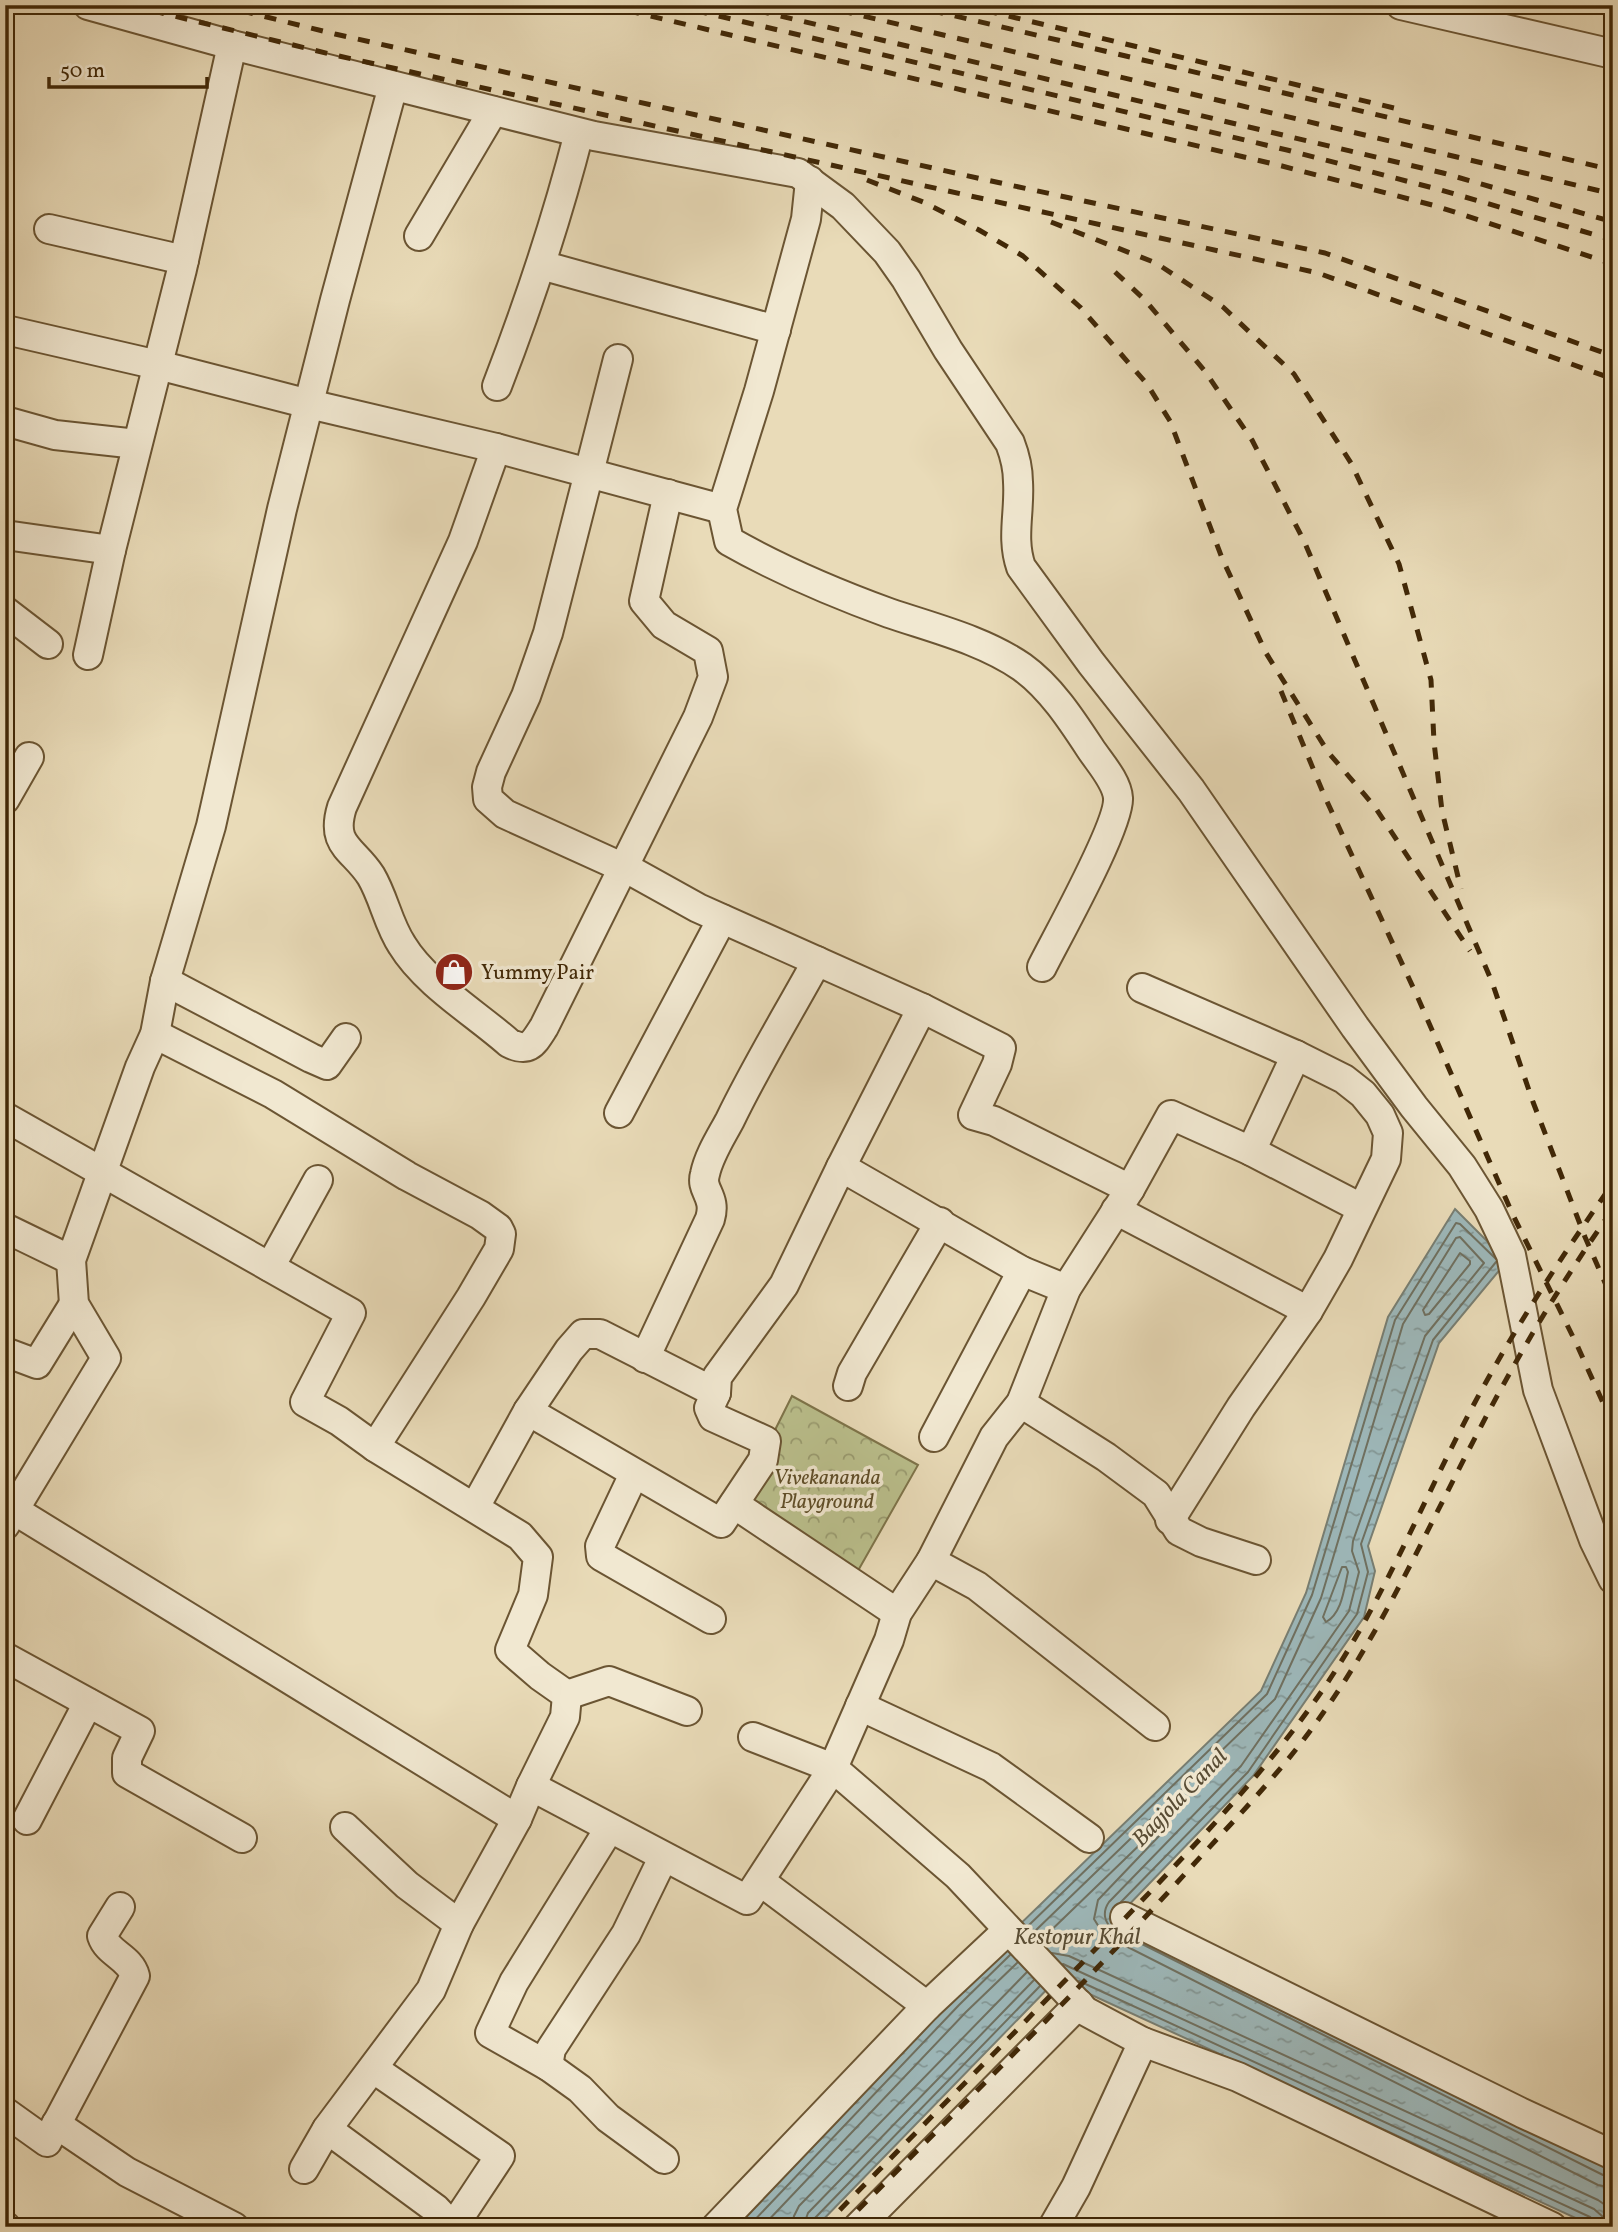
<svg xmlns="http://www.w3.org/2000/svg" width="1618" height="2232" font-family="Vollkorn,serif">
  <defs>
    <pattern id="forest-crowns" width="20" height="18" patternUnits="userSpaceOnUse" patternTransform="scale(1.75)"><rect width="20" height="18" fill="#babf8c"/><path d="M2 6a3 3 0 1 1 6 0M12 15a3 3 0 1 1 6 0" fill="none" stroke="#999b70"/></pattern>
    <pattern id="water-ripples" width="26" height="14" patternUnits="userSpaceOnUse" patternTransform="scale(1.75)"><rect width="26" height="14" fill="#9db8ba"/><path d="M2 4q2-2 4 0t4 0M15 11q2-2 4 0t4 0" fill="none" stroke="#829695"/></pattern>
  </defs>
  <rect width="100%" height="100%" fill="#e9dbb8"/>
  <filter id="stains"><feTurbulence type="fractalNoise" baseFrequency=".00286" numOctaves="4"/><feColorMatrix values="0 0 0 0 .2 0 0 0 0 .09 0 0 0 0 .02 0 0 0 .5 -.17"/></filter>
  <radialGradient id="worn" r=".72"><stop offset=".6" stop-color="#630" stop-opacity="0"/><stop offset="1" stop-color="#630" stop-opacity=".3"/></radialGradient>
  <path fill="url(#forest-crowns)" stroke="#7e744a" stroke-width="2" d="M792,1396L918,1465L851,1583L737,1506Z"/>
  <path fill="url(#water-ripples)" stroke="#787e72" stroke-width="2" d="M1455,1209L1507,1261L1439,1343L1368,1546L1375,1571L1364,1617L1253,1776L1120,1914L1613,2163V2227H1595L1057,1979L816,2227H726L948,1994L1261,1691L1306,1593L1388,1317Z"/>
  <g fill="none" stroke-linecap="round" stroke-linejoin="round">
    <g stroke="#6f7060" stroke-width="2">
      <path d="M1460,1253L1470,1261V1264L1429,1314L1425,1315L1423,1310Z"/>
      <path d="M1342,1567H1346L1348,1572C1344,1589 1342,1613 1326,1622L1323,1617Z"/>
      <path d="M1121,1902L1248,1772L1357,1614L1368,1572L1361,1544L1433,1340L1496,1262"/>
      <path d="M1027,1927L1267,1694L1312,1595L1395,1320L1456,1223L1460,1224L1496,1259"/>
      <path d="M1033,1933L1275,1699L1321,1598L1403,1324L1456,1238L1460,1237L1484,1263L1425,1336L1353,1541L1352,1551L1359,1572L1349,1611L1241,1766L1109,1902C1102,1912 1104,1923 1114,1930L1603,2175L1613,2177"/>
      <path d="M1040,1941L1154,1831H1157L1159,1836L1098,1900L1094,1919L1104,1935L1598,2185L1613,2188"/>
      <path d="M1052,1953L1069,1956L1598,2200L1608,2207L1613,2215"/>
      <path d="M1063,1964L1594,2209L1602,2216L1604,2227"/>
      <path d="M1079,1981L1590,2217L1594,2221L1595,2227"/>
      <path d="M748,2227L959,2005L1010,1955"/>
      <path d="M762,2227L966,2012L1018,1962"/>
      <path d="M792,2227L794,2216L799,2206L1027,1972"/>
      <path d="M803,2227L808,2213L1034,1980"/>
      <path d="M812,2227L814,2219L1040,1986"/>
    </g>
    <g stroke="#6b5533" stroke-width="32">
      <g id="minor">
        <path d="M88,5L232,45L594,136L798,173L843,206L887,252L906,279L948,350L1010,443C1015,456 1018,468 1018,482C1020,512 1011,538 1021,567L1091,663L1191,790L1355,1027L1414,1107L1462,1166L1489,1209L1511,1255L1538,1390L1594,1540L1613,1579"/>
        <path d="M1401,5L1613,54"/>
        <path d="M810,181L806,219L759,391L722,509L729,541C780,570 834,593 889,613C933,628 983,640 1022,667C1050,687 1071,719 1090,748C1099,762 1117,781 1118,798C1120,825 1057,937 1042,967"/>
        <path d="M49,229L184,260"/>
        <path d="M419,236L493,111"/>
        <path d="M541,265L776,330"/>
        <path d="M6,330L158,365L309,404L496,448L722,509"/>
        <path d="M618,359L548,633L526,696L491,772L487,787L488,799L505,814L635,873L698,908L922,1008L1001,1048L997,1064L973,1115L994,1121L1130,1189"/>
        <path d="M497,386C529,303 557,219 579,133"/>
        <path d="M5,421L55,435L137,444"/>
        <path d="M496,448L463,541L342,807C330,846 353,848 371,876C384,898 388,924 402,945C425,983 475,1013 509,1043C529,1053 533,1044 544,1027L698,717L713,677L708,651L664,625L644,601L668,494"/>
        <path d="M5,535L111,550"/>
        <path d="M5,611L48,644"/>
        <path d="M88,655L111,550L182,269L232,45"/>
        <path d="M5,799L29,757"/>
        <path d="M165,981L311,1058L327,1065L346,1038"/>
        <path d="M1142,988L1296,1055L1344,1079L1363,1094L1380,1115L1388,1133L1386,1159L1338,1259L1308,1311L1241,1407L1170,1520"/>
        <path d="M155,1034L273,1094L407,1176L480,1215L498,1228L501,1234L499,1249L471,1297L375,1447"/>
        <path d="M619,1113L722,919"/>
        <path d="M5,1117L351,1313L305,1402L339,1421L375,1447L520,1536L538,1557L533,1595L510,1650L540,1676L567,1695L565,1717L531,1786"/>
        <path d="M1251,1151L1296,1055"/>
        <path d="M841,1167L1022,1271L1066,1289"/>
        <path d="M1116,1210L1308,1311"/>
        <path d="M5,1228L71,1260"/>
        <path d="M270,1267L318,1180"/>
        <path d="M5,1352L37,1364L74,1304"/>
        <path d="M645,1358L710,1219C717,1196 700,1191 705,1174C709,1155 721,1137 730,1120C756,1066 788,1014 817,961"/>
        <path d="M848,1386L852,1373L940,1222"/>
        <path d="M1021,1403L1106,1457L1156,1494L1179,1531L1201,1542L1256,1560"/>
        <path d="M528,1411L721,1523L763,1460L766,1441L713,1417L709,1408L716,1393L717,1377L784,1285L841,1167L922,1008"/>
        <path d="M934,1437L1022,1271"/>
        <path d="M634,1474L600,1546L601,1556L711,1619"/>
        <path d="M734,1504L897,1613"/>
        <path d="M475,1507L528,1411L569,1350L583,1334H600L716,1393"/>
        <path d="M14,1510L517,1819"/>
        <path d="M5,1525L106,1358L74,1304L71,1260L140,1067L155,1034L165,981L211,826L282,509L335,300L393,86"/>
        <path d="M931,1561L977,1586L1155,1726"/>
        <path d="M5,1657L140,1731L127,1758V1773L242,1838"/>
        <path d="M567,1695L609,1681L687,1711"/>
        <path d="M860,1706L991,1767L1089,1838"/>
        <path d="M753,1737L833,1768L958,1876L1085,2011L1143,2042L1238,2077L1552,2227"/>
        <path d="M27,1820L88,1703"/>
        <path d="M345,1827L407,1885L459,1924"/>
        <path d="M609,1829L514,1982L490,2033L548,2066L551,2049L626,1934L663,1858"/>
        <path d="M1125,1917L1522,2113L1613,2155"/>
        <path d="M927,2006L1008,1930"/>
        <path d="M548,2066L580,2089L608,2118L664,2159"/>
        <path d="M5,2112L47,2142L135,1976C130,1957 108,1954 102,1936L120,1907"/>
        <path d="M56,2124L127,2172L234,2227"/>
        <path d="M327,2129L436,2209L453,2227L500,2156L374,2069"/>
        <path d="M304,2169L327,2129L431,1990L459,1924L517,1819L531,1786L747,1900L833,1768L889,1640L897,1613L931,1561L994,1437L1021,1403L1066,1289L1130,1189L1171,1115L1251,1151L1361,1208"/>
        <path d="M5,2226L6,2227"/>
        <path d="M716,2227L927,2006L760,1881"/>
        <path d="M858,2227L1079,2004"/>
        <path d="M1053,2227L1076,2187L1143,2042"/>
      </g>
    </g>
    <use href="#minor" stroke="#f1e8d1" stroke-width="28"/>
    <g stroke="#412807" stroke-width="5" stroke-dasharray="12 12" stroke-linecap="butt">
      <path d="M129,5L330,54L1318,273L1613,379"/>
      <path d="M218,5L335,34L982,179L1325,253L1613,356"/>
      <path d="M604,5L1282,166L1436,206L1613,264"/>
      <path d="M672,5L1287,150L1441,190L1613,240"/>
      <path d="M734,5L1443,173L1613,222"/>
      <path d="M817,5L1613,194"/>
      <path d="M908,5L1613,170"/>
      <path d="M962,5L1394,108"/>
      <path d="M867,180L923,202L979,230L1023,256L1080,307L1147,384L1170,421L1222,558L1266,653L1328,752L1375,807L1470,951"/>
      <path d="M1051,222L1156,263L1223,307L1294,374L1351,463L1399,564L1431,680L1434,742L1442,811L1461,889"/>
      <path d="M1115,272L1145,300L1204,370L1252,440L1304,541L1492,982L1533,1102L1585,1237L1613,1301"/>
      <path d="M1281,691L1324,795L1418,998L1513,1215L1577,1345L1613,1425"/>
      <path d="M823,2227C925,2123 1028,2020 1129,1914C1193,1847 1258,1780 1312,1705C1373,1621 1413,1523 1460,1431C1504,1344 1557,1263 1613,1183"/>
      <path d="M841,2227C960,2107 1080,1990 1193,1865C1238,1816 1285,1768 1323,1713C1384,1627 1427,1529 1476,1436C1516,1358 1562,1281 1613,1209"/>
    </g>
  </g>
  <defs>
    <g id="shop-disc" transform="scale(2.0125)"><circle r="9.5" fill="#8f2418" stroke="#f1e8d1"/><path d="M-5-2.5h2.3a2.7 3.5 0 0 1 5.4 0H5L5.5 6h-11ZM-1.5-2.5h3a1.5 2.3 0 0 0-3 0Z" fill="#fff"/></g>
  </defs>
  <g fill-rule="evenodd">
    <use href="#shop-disc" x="454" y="972"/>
  </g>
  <g text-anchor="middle" stroke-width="7" stroke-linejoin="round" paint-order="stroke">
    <g font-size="21" fill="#412807" stroke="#f1e8d1" text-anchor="start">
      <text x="481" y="979">Yummy Pair</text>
    </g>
    <g font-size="21" font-style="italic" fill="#5f4e28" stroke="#f1e8d1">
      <text x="827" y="1484">Vivekananda<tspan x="827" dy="24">Playground</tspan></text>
    </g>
    <g font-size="23" font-style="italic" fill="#584c34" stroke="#f1e8d1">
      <text transform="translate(1179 1797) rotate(-46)" y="8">Bagjola Canal</text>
      <text x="1077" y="1944">Kestopur Khal</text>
    </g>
  </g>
  <rect width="1618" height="2232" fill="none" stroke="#e9dbb8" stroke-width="28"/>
  <rect x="7" y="7" width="1604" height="2218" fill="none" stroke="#412807" stroke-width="3.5"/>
  <rect x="14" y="14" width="1590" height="2204" fill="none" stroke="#412807" stroke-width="2"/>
  <path d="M49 77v10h158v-10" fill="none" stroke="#412807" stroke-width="3.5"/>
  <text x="60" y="77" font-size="21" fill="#412807" stroke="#f1e8d1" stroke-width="5" paint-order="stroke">50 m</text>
  <rect width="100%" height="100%" filter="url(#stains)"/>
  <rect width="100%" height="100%" fill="url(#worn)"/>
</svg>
